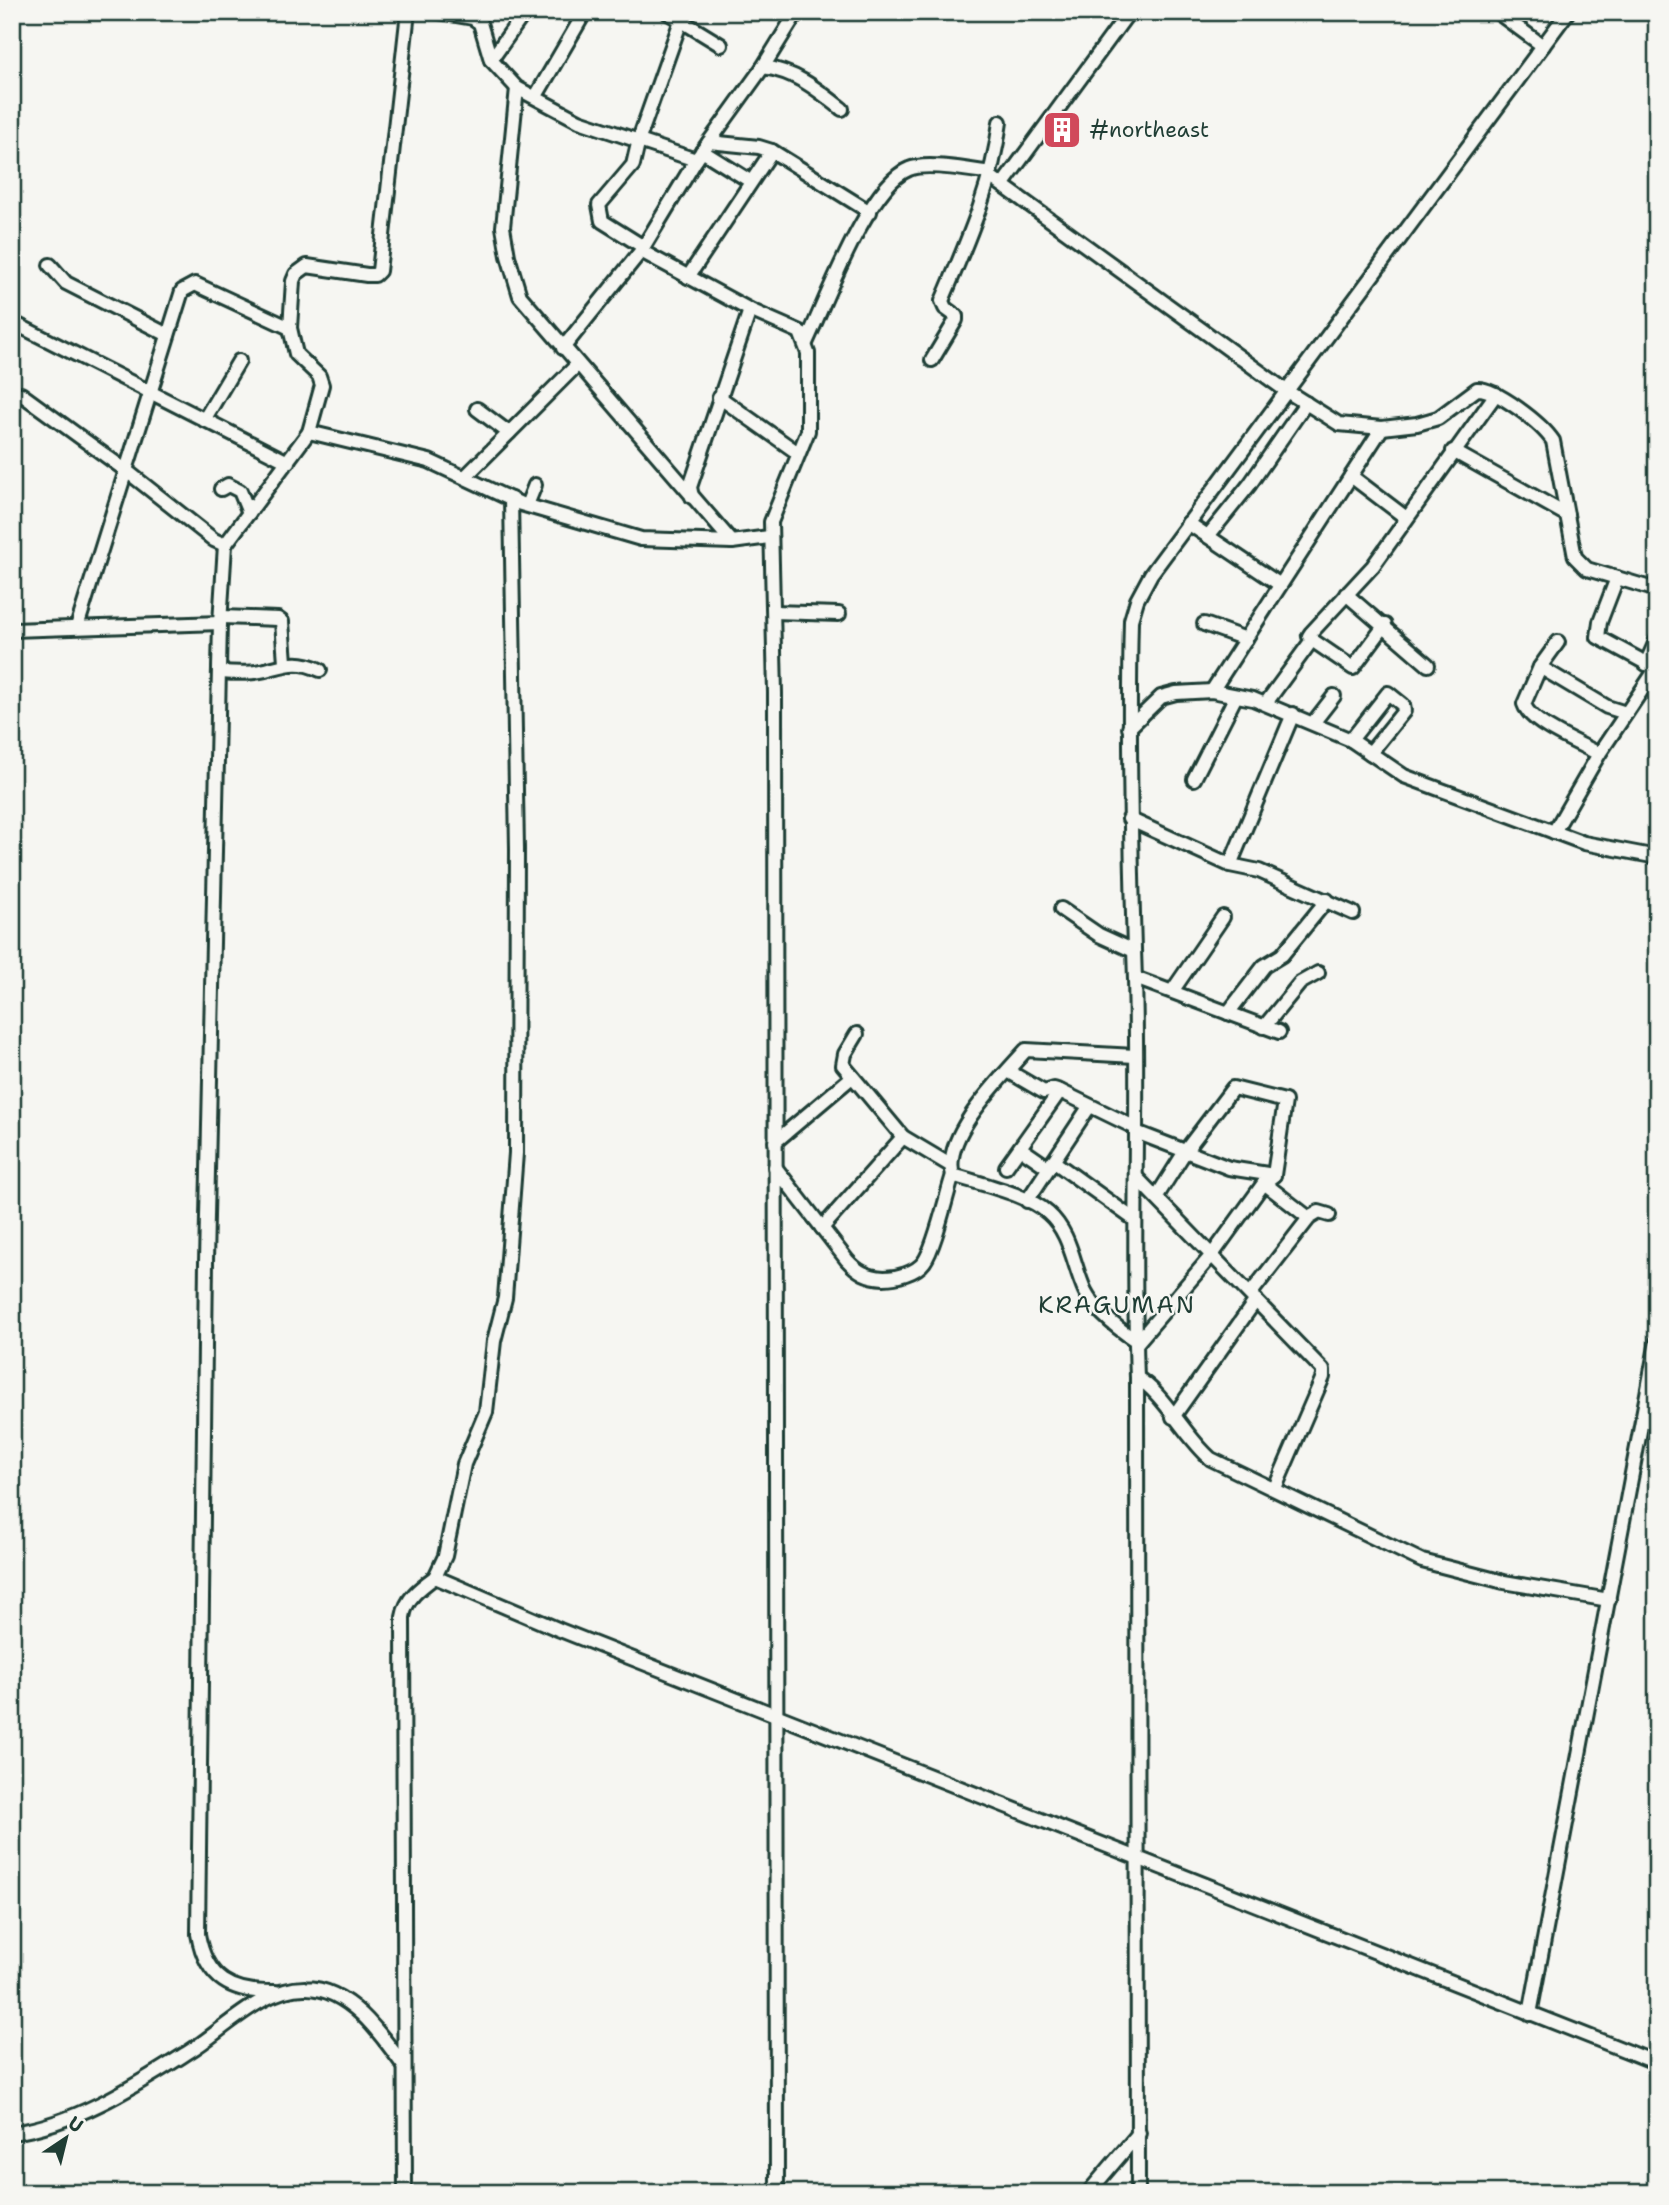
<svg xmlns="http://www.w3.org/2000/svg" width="1669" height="2205" font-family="'Shantell Sans',sans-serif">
  <rect width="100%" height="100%" fill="#f6f6f2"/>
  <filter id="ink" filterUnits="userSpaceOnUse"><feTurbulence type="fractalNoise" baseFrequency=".0143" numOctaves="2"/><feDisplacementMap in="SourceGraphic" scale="14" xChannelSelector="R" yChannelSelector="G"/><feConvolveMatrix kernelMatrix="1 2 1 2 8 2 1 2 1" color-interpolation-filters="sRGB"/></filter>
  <g filter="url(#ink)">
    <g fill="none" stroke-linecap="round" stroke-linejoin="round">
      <g stroke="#1f3d34" stroke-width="18">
        <g id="minor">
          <path d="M438,12L473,18L480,23L491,60L517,88L579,121L696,160"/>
          <path d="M667,12L721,45"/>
          <path d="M1497,12L1543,46"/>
          <path d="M491,60L525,12"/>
          <path d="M763,67C795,71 817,89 842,109"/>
          <path d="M517,88L503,227L508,256L520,296L732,542L769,537"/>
          <path d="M536,96L585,12"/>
          <path d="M709,142L759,147L772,151L870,212"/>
          <path d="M702,151L750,181"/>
          <path d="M1003,184L1129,12"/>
          <path d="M642,246L602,221L599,205L633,165L639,139L684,12"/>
          <path d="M50,265L66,283L168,335"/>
          <path d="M688,277L772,151"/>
          <path d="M12,322L288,462"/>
          <path d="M806,343C825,303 868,185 909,169C925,162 965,169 984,172L1285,390L1339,424L1382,428L1417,424L1438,418L1477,389C1496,388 1542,424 1553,441L1575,557L1587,569L1657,590"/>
          <path d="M563,348L641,251"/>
          <path d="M932,360L956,320V316L945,308L942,301C967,242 992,187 1000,122"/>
          <path d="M21,394L128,472L214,540L225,545"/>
          <path d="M719,397L798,453"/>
          <path d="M477,409L509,433"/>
          <path d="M204,420L239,361"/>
          <path d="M309,432L322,385L319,376L296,354L290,328L293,281L296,274L307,266L367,275H375L379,271L408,12"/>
          <path d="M1453,451L1567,515"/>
          <path d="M466,476L577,365"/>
          <path d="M1351,476L1405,517"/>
          <path d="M221,489L228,485L240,491L249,513"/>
          <path d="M692,497L690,487L750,310"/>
          <path d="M527,505L535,485"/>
          <path d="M1188,523L1279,584"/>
          <path d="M1208,536L1250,484L1306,403"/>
          <path d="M1617,578L1600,622L1598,637L1657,669"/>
          <path d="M1346,594L1428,665"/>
          <path d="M774,612L839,614"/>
          <path d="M222,617L278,619L282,622L285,662"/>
          <path d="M1204,624L1246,639"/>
          <path d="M77,627L182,291L195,284L290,328"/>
          <path d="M12,630L220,623"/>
          <path d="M1312,640L1353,668L1385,625"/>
          <path d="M1558,642L1540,667L1524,704C1530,724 1581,744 1599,754"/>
          <path d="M1646,664L1657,639"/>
          <path d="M1540,667L1607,707L1626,713"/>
          <path d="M221,672C234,673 248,674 261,671C284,666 296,658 320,670"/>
          <path d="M1212,691L1382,428"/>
          <path d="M1266,703L1312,640L1309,636L1311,633L1373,566L1496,394"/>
          <path d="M1313,723L1334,696"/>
          <path d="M1129,728L1161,697L1176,693L1212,691L1253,699L1351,740L1404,776L1584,843L1657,857"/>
          <path d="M1351,740L1388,693L1403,705L1404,711L1370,753"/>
          <path d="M1194,779L1236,696"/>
          <path d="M1129,819L1230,865L1259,871L1353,913"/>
          <path d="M1554,832L1599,754L1656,669"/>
          <path d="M1230,865L1293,714"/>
          <path d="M1061,909L1099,935L1132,950"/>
          <path d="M1135,978L1279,1032"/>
          <path d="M1173,990L1223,917"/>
          <path d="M1228,1013L1264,966L1282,955L1327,900"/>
          <path d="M1264,1027L1300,983L1318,973"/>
          <path d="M857,1034L845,1054L843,1065L903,1137L950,1165"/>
          <path d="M1008,1071L1044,1092L1054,1089L1060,1091L1136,1128"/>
          <path d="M1136,1132L1229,1168L1274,1175"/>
          <path d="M775,1142L852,1077"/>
          <path d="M1020,1148L1049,1168"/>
          <path d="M1053,1161L1135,1220"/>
          <path d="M775,1167L847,1260C858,1272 867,1277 884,1278C896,1278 916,1273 924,1262C935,1247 946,1196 953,1175C980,1184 1028,1194 1048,1213C1071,1233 1073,1265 1085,1291C1095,1310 1117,1328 1135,1340"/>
          <path d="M1006,1167L1060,1091"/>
          <path d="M953,1175C941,1137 1002,1077 1026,1050L1135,1056"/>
          <path d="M1136,1177L1323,1370V1377L1275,1488"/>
          <path d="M1264,1183L1309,1218"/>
          <path d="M1027,1201L1089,1107"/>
          <path d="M822,1228L903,1137"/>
          <path d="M1251,1293L1309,1218L1319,1212L1329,1215"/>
          <path d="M1136,1344L1212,1255L1264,1183L1274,1175L1285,1101L1233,1088L1186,1150L1157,1196"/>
          <path d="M1137,1378C1163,1392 1185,1437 1211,1459L1422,1561L1504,1582L1609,1600"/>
          <path d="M1173,1417L1256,1300"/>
          <path d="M435,1577L445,1556L464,1464L486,1412L494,1341L505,1298L516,1153L517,849L511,499"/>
          <path d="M276,1992C232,1993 206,1980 198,1934L206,1262L220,623L225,545L309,432L429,461L521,504L641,539L732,542"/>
          <path d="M1530,2014L1657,1341"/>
          <path d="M12,2133C77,2124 136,2085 190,2051C225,2029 263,1987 306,1988C349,1988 381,2034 403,2065"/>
          <path d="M405,2193L403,1617C406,1598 420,1588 435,1577L560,1630L1657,2063"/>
          <path d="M777,2193L775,693L771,522L808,431V353L800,332L750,310L641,251L696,160L763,67L797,12"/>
          <path d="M1088,2193L1139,2133"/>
          <path d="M1138,2193L1137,1378C1132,1246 1139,1113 1135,980C1131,860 1128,741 1131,620L1137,600L1151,574L1568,12"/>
        </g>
      </g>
      <use href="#minor" stroke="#f6f6f2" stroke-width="12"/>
    </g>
  </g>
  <defs>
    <g id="building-square" transform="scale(2.0125)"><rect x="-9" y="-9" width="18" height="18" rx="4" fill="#d1495b" stroke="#f6f6f2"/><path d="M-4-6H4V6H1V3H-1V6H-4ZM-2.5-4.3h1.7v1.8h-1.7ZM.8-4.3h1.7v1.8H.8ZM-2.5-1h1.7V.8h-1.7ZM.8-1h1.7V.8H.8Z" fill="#fff"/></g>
  </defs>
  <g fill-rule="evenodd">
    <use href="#building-square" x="1062" y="130"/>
  </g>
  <g text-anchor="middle" stroke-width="5" stroke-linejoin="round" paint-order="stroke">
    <g font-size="21" fill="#1f3d34" stroke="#f6f6f2" text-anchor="start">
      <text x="1089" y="137">#northeast</text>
    </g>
    <g font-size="24" letter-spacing="2" fill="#1f3d34" stroke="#f6f6f2">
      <text x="1117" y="1313">KRAGUMAN</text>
    </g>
  </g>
  <rect width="1669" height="2205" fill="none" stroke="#f6f6f2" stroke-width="42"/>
  <rect x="21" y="21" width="1627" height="2163" fill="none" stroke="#1f3d34" stroke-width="2.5" filter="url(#ink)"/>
  <g transform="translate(66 2138) rotate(35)" stroke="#f6f6f2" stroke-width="5" paint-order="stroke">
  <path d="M0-5L12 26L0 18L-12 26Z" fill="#1f3d34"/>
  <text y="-10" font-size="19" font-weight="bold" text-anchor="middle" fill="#1f3d34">U</text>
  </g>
</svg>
